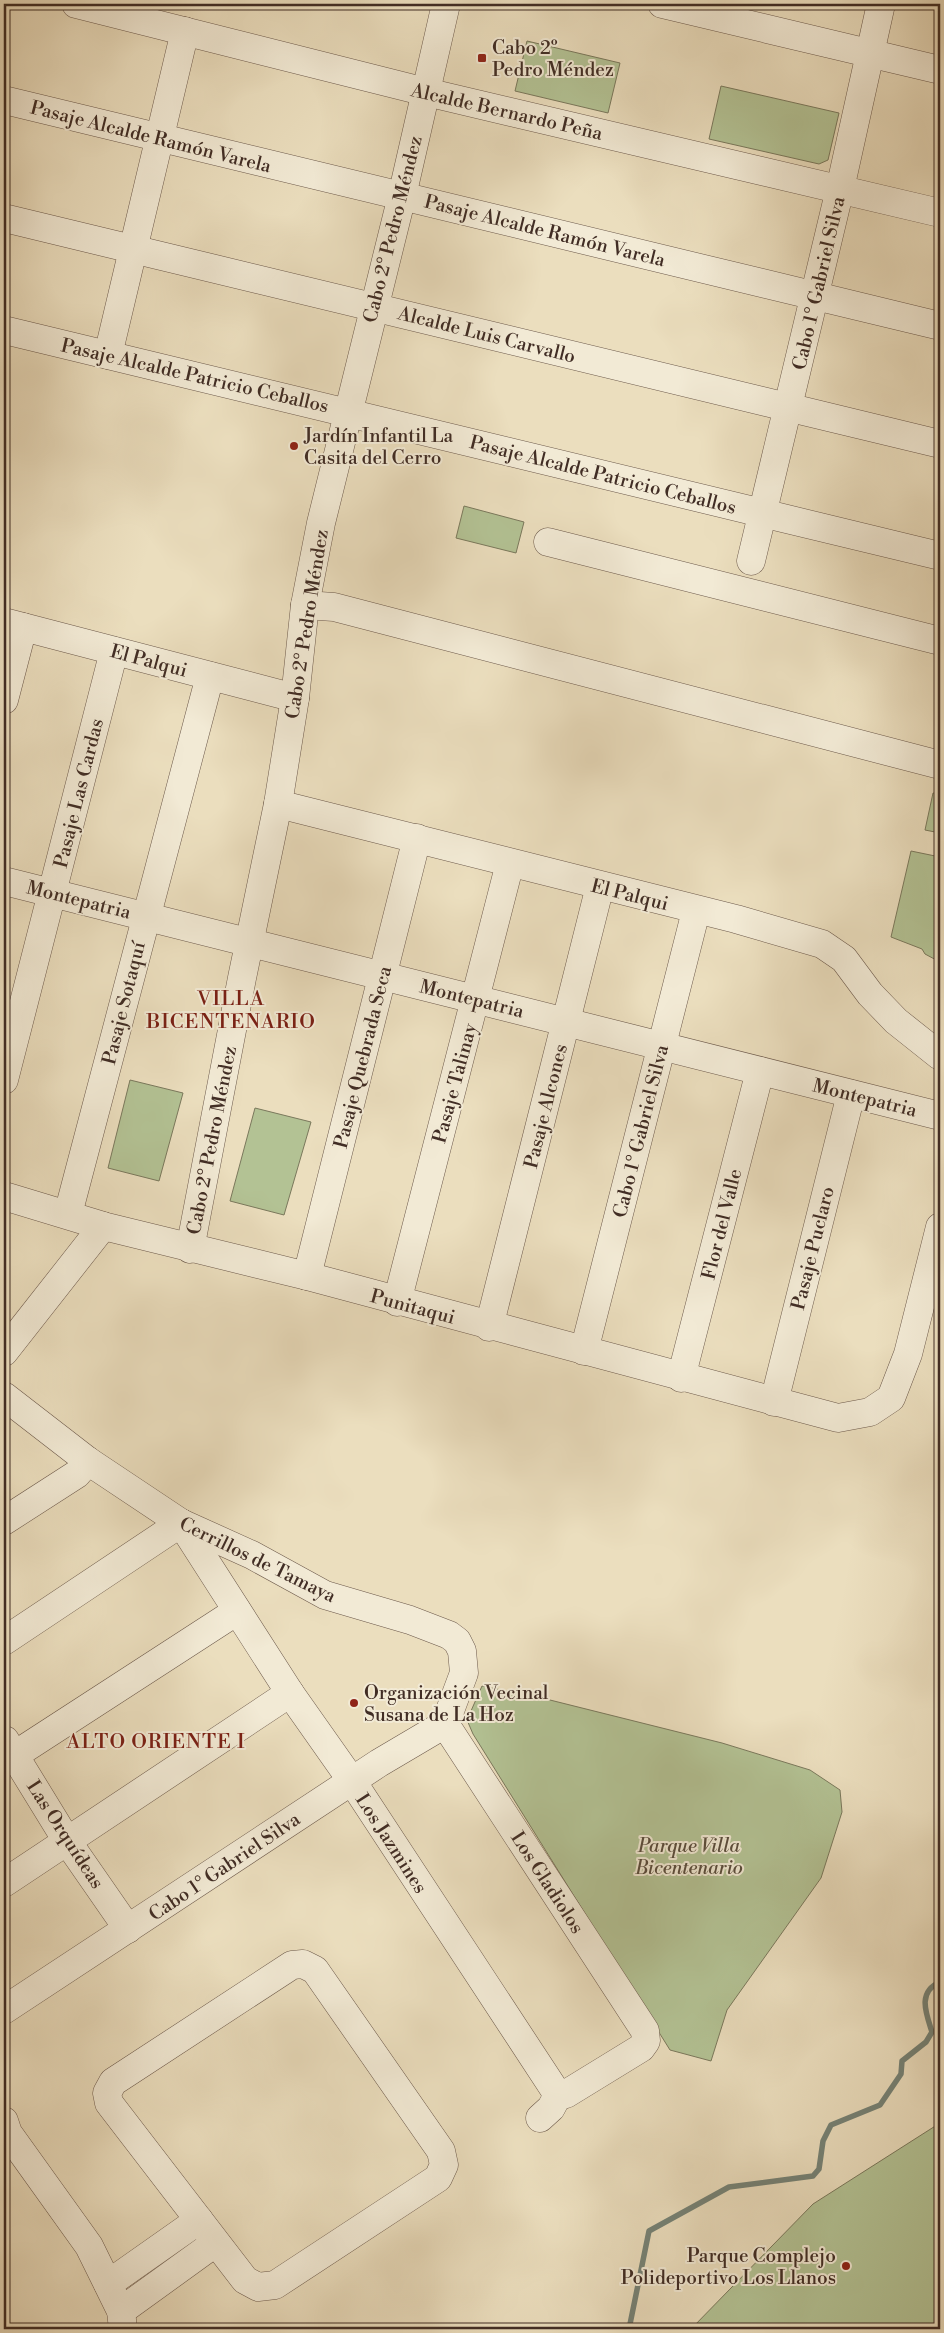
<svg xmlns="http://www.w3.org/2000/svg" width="944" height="2333" font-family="'Libre Bodoni',serif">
  <rect width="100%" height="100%" fill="#ebdebe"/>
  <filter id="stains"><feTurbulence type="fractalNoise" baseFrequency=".004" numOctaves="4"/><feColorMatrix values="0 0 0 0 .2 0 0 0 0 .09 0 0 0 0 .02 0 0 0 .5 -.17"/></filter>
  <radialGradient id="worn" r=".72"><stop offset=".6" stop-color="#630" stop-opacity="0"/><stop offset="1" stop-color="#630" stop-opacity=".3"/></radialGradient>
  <g fill="#b3c294" stroke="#7a785c">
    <path d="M527,41L620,63L608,113L515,91Z"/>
    <path d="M721,86L839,113L828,160L819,164L709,139Z"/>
    <path d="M464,506L524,522L516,553L456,538Z"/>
    <path d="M933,793L940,794V833L925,830Z"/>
    <path d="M911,851L940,857V962L925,954L922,949L891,937Z"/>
    <path d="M130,1080L183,1093L159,1181L108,1168Z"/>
    <path d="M255,1108L311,1122L284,1215L230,1201Z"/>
    <path d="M482,1686L550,1700L722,1743L810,1770L840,1790L842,1812L821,1878L727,2010L711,2061L670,2050L473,1734L467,1720Z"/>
    <path d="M940,2123V2329H691L813,2204Z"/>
  </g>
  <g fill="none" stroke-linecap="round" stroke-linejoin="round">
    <path stroke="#768377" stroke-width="5.5" d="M629,2329L649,2231L729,2187L813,2176L819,2169L823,2141L831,2125L880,2105L901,2074L902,2061L926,2042L932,2032C926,2013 917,1992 940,1982"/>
    <g stroke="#6c594b" stroke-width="29">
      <g id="minor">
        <path d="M76,4L426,92L940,213"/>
        <path d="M662,4L940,70"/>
        <path d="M4,100L940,326"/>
        <path d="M4,218L940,444"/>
        <path d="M4,330L940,556"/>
        <path d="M108,355L185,31"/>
        <path d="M548,542L940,641"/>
        <path d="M751,561L840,189L881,4"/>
        <path d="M305,605L334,607L940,765"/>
        <path d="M4,622L295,698"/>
        <path d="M4,700L23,627"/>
        <path d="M278,804L736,919L822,944L844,959L870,994L896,1021L940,1056"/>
        <path d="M4,881L940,1116"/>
        <path d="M4,1080L114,651"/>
        <path d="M4,1196L103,1226L307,1276L838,1418L870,1412L891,1398L908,1354L940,1227"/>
        <path d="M68,1214L210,676"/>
        <path d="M190,1249L242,978L278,804L295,698L305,605L321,523L402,196L446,4"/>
        <path d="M307,1276L417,838"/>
        <path d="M397,1302L510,863"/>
        <path d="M489,1327L600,886"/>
        <path d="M584,1351L696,911"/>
        <path d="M4,1352L103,1226"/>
        <path d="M681,1378L760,1071"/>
        <path d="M4,1396L88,1461L181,1523L252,1555L325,1595L410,1620L449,1635L457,1641L462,1651L464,1673L445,1724"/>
        <path d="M774,1402L851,1094"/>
        <path d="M4,1521L77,1474L88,1461"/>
        <path d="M181,1523L290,1693L352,1781L558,2095"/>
        <path d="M4,1641L181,1523"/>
        <path d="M445,1724L645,2031L646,2041L641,2048L566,2094L558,2095"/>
        <path d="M5,1740L67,1841L128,1929"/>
        <path d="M4,1762L237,1611"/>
        <path d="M4,1883L290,1693"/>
        <path d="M303,1964L315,1970L441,2151L444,2165L438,2178L275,2285L258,2287L245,2280L109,2103L107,2093L113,2082L292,1965Z"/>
        <path d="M4,2010L379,1763L445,1724"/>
        <path d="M540,2118L551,2108L558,2095"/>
        <path d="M4,2121L8,2133L89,2246L121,2311L123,2329"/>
        <path d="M108,2284L199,2220"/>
        <path d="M121,2311L215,2243"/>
      </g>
    </g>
    <use href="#minor" stroke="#f2ead5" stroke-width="28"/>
  </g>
  <g fill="#8f2418" stroke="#f2ead5" stroke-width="2">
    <rect x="477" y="53" width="10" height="10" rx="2.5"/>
    <circle cx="294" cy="446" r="5"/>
    <circle cx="354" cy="1703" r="5"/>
    <circle cx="846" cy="2266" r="5"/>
  </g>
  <g text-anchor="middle" stroke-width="4" stroke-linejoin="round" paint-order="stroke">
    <g font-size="19" fill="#412d25" stroke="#f2ead5" text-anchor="start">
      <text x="492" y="54">Cabo 2º<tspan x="492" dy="22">Pedro Méndez</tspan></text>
      <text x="304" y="442">Jardín Infantil La<tspan x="304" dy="22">Casita del Cerro</tspan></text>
      <text x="364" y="1699">Organización Vecinal<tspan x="364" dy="22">Susana de La Hoz</tspan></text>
      <text x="836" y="2262" text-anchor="end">Parque Complejo<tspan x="836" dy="22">Polideportivo Los Llanos</tspan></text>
    </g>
    <g font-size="19" fill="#412d25" stroke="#f2ead5">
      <text transform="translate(507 111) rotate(13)" y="7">Alcalde Bernardo Peña</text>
      <text transform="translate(151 136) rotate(14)" y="7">Pasaje Alcalde Ramón Varela</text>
      <text transform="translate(392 229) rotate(-76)" y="7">Cabo 2° Pedro Méndez</text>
      <text transform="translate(545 230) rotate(14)" y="7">Pasaje Alcalde Ramón Varela</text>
      <text transform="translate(818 283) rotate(-77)" y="7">Cabo 1° Gabriel Silva</text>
      <text transform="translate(487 334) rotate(14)" y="7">Alcalde Luis Carvallo</text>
      <text transform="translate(195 375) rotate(13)" y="7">Pasaje Alcalde Patricio Ceballos</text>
      <text transform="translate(603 474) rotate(14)" y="7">Pasaje Alcalde Patricio Ceballos</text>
      <text transform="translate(306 624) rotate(-81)" y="7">Cabo 2° Pedro Méndez</text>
      <text transform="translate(149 660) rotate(15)" y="7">El Palqui</text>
      <text transform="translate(78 793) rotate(-76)" y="7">Pasaje Las Cardas</text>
      <text transform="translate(630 894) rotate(14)" y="7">El Palqui</text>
      <text transform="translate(79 899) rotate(14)" y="7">Montepatria</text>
      <text transform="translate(472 998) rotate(14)" y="7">Montepatria</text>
      <text transform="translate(123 1003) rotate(-76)" y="7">Pasaje Sotaquí</text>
      <text transform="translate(362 1057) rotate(-76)" y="7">Pasaje Quebrada Seca</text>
      <text transform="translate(454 1083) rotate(-75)" y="7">Pasaje Talinay</text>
      <text transform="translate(865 1097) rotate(14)" y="7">Montepatria</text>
      <text transform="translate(545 1106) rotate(-76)" y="7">Pasaje Alcones</text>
      <text transform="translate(640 1131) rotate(-76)" y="7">Cabo 1° Gabriel Silva</text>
      <text transform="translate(211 1140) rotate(-79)" y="7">Cabo 2° Pedro Méndez</text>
      <text transform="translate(721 1224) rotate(-76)" y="7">Flor del Valle</text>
      <text transform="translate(812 1248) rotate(-76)" y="7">Pasaje Puclaro</text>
      <text transform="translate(413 1306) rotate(15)" y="7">Punitaqui</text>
      <text transform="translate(258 1559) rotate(26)" y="7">Cerrillos de Tamaya</text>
      <text transform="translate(66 1834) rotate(57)" y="7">Las Orquídeas</text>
      <text transform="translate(392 1843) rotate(57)" y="7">Los Jazmines</text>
      <text transform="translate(224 1866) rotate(-34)" y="7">Cabo 1° Gabriel Silva</text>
      <text transform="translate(548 1882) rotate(57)" y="7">Los Gladiolos</text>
    </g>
    <g font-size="19" font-style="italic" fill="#584b3b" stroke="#f2ead5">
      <text x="689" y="1852">Parque Villa<tspan x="689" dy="22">Bicentenario</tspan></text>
    </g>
    <g font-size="20" letter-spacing="1" fill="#7a1f14" stroke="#f2ead5">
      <text x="231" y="1005">VILLA<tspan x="231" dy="23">BICENTENARIO</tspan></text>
      <text x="156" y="1748">ALTO ORIENTE I</text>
    </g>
  </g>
  <rect width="944" height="2333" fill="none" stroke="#ebdebe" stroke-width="20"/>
  <rect x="5" y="5" width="934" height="2323" fill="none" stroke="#412d25" stroke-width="2.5"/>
  <rect x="10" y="10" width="924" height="2313" fill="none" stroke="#412d25"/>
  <rect width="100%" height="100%" filter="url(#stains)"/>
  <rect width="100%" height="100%" fill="url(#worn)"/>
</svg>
